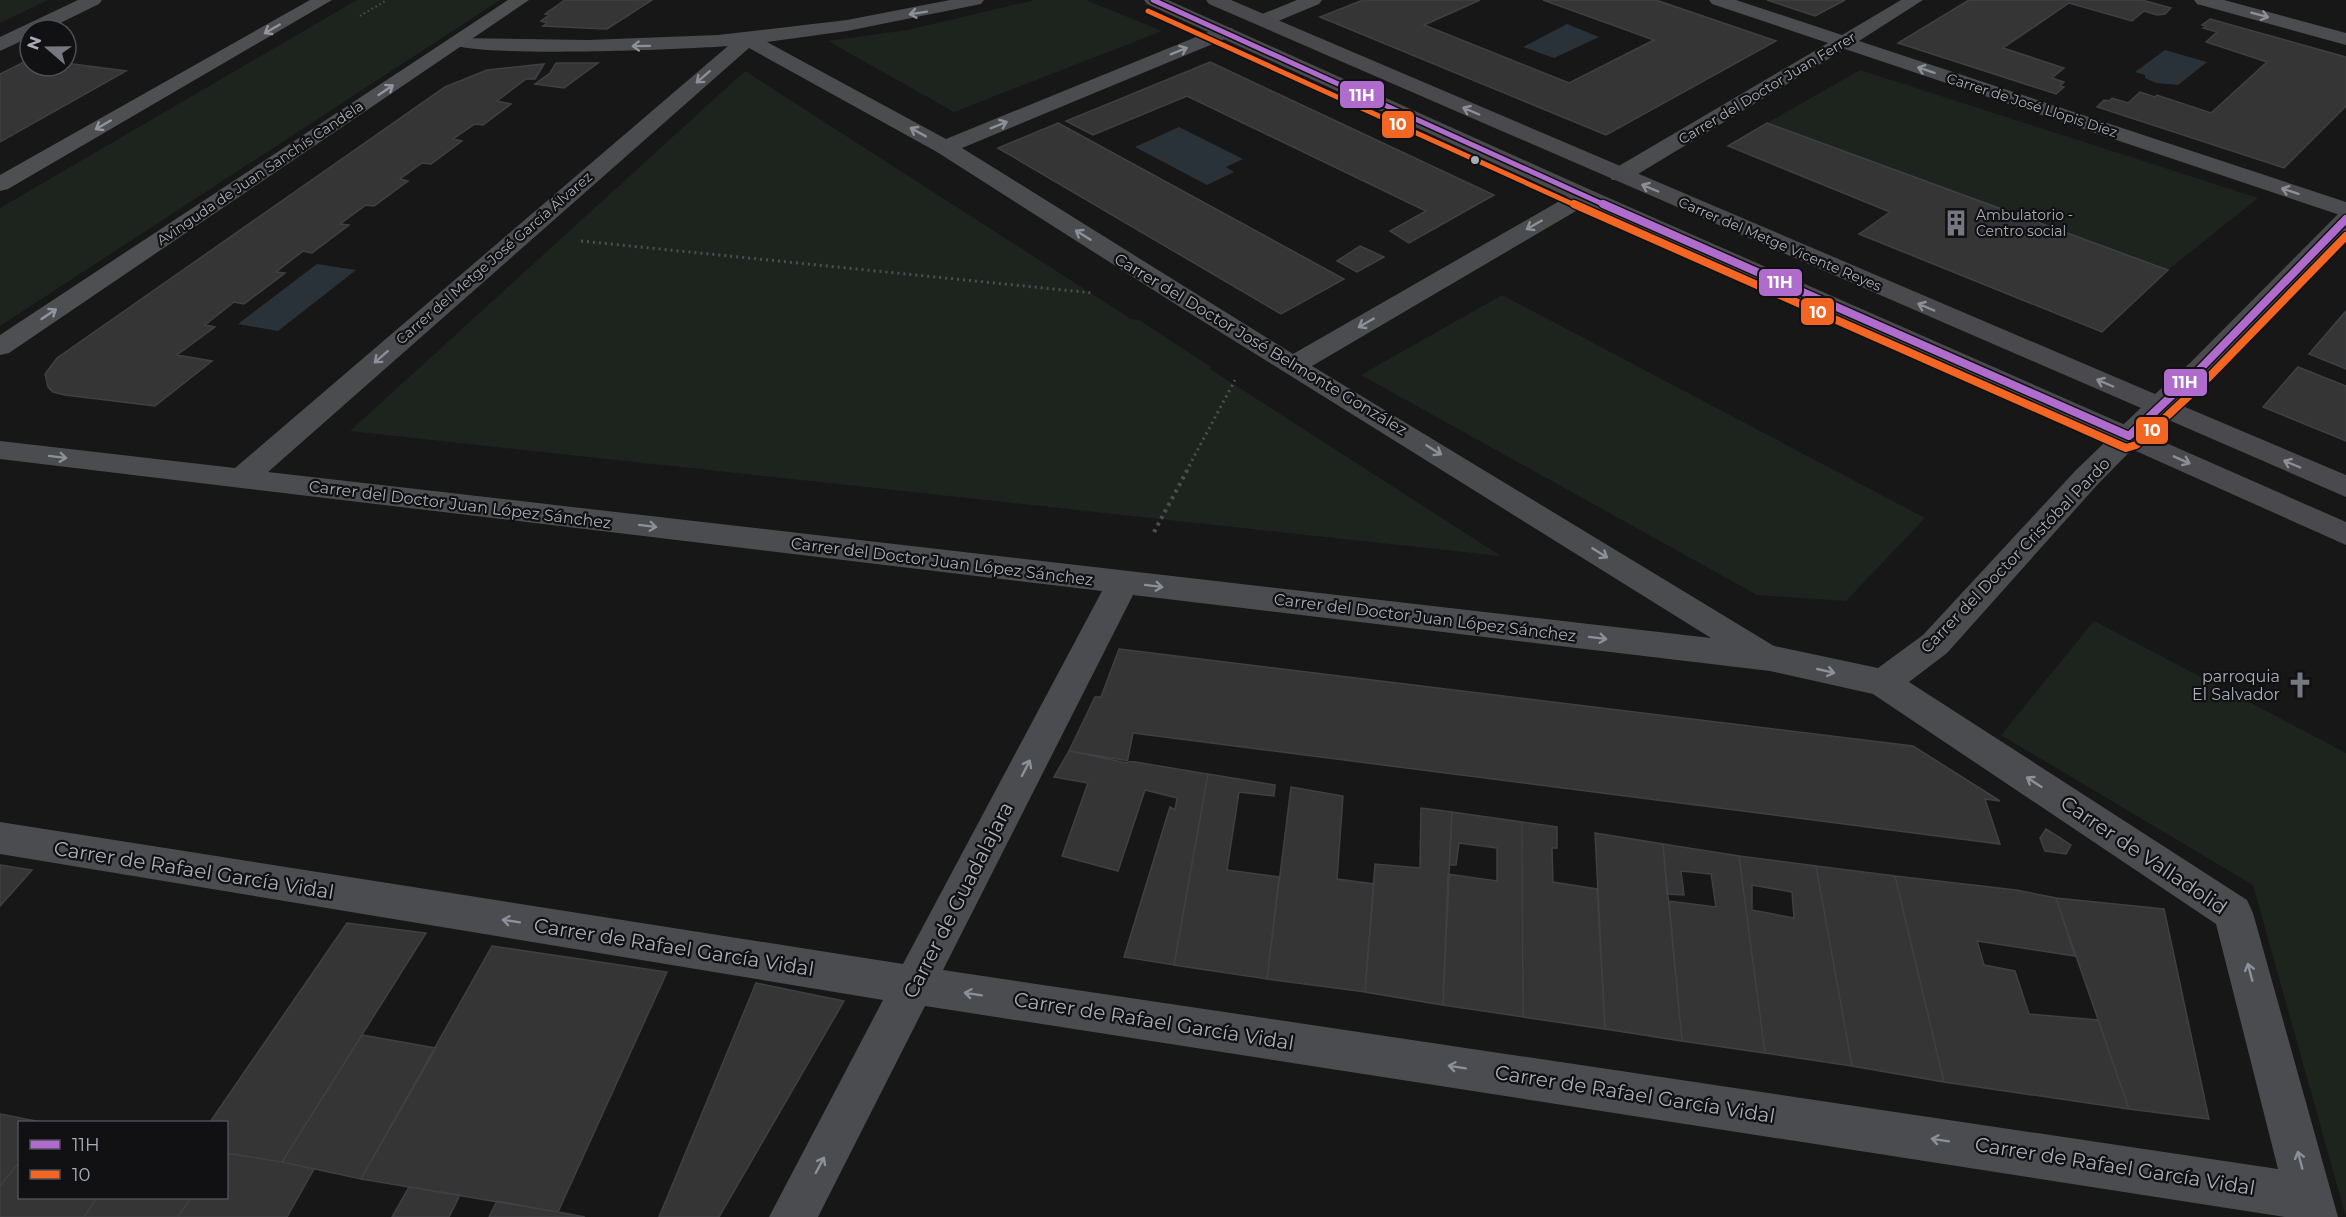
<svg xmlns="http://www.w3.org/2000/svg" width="2346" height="1217" font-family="Montserrat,sans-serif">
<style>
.green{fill:#1d241e}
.water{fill:#2a3239}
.building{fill:#353536;stroke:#3f4043;stroke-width:1.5;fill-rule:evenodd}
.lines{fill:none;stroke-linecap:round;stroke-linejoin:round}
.path-far2{stroke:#4d4e52;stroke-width:2;stroke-dasharray:1.5 3;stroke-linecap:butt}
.path-far1{stroke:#4d4e52;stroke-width:3;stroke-dasharray:2 4;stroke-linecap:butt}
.path{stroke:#4d4e52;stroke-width:4;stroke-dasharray:3 4.5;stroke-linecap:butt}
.street{fill:#4b4c50;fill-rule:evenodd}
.secondary{fill:#4a4a4e;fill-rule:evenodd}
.primary{fill:#4d4f52;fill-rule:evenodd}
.bus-1-far1-casing{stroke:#111113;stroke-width:8}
.bus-1-casing{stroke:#111113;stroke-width:11}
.bus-2-far1-casing{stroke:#111113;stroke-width:8}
.bus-2-casing{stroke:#111113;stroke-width:11}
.bus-1-far1{stroke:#b06ccc;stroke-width:5}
.bus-1{stroke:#b06ccc;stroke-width:8}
.bus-2-far1{stroke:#f26522;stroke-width:5}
.bus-2{stroke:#f26522;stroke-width:8}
.oneway{stroke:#8c9099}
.oneway2{stroke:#91969e}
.oneway3{stroke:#8c8f98}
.bus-dot{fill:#a8adb8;stroke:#111113;stroke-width:2}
.labels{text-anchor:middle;stroke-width:4.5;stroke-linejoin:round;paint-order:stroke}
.far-street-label{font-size:14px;fill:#a8adb8;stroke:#111113}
.far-poi-label{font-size:14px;fill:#a8adb8;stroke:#111113;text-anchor:start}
.street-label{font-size:16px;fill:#a8adb8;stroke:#111113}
.poi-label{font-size:16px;fill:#a8adb8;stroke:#111113;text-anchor:end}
.near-street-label{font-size:20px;fill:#a8adb8;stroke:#111113}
.line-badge{stroke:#111113;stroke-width:2}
.badge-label{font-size:16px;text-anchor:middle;font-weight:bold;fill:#fff}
</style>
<rect width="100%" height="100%" fill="#171717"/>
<path class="green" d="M0 0H48L0 23Z
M357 0H500L0 326V208Z
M1035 0H1086L1162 31 954 112 828 41 907 30Z
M1860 70 2258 198 2168 270 1767 123Z
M745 71 1131 319 1139 320 1211 367 1210 369 1501 556 350 431Z
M1502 295 1925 518 1846 601 1757 595 1361 375Z
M2094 621 2346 753V1217L2253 885 2001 735Z"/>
<path class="water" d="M1567 24 1599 37 1554 58 1523 47Z
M2165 50 2207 62 2178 85 2156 83 2145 78V75L2135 72Z
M1179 127 1243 159 1226 167 1234 172 1207 185 1135 147Z
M317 264 356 270 278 331 238 324Z"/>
<path class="building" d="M565 0H652L607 29 543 26 547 23 541 21 549 15 545 14Z
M1363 0H1480L1424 25 1569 83 1654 40 1543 0H1656L1776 41 1606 135 1320 17Z
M1767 0H1845L1815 16Z
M1969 0H2142L2171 8 2165 14 2157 15 2144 11 2132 21 2069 3 2003 48 2064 68 2052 78 2064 82 2060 86 2064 87 2056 94 1898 43Z
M2210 19 2346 57V106L2284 168 2097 107 2104 100 2109 101 2112 98 2128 103 2140 92 2155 97 2157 95 2211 113 2267 62 2206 42 2217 32 2203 28 2206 26 2202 25Z
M30 59V66H66V63L126 71 0 142V74Z
M1210 62 1494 195 1409 243 1390 231 1426 211 1187 96 1093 135 1066 121Z
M556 63H598L564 88 535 84 550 73Z
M544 64 535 79H526L497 101 511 104 483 125 475 124 453 139 462 141 431 164 422 163 400 179 408 181 374 206 366 205 340 224 349 225 312 253 303 251 276 272 285 273 244 304 234 302 205 325 215 327 177 355 212 361 155 406 65 395 53 392 48 387 45 374 57 358 445 87 487 70Z
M1058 123 1344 279 1281 314 998 148Z
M1767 123 2168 270 2102 332 1859 234 1890 212 1728 146Z
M1360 246 1384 257 1357 272 1337 261Z
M2346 311V369L2309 354Z
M2298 367 2346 386V441L2263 407Z
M1119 649 1913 746 2000 801 1985 799 2000 844 1133 733 1127 763 1069 751 1095 697H1101Z
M1069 751 1208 774 1174 965 1124 957 1165 823 1170 807 1175 810 1177 798 1145 790 1118 871 1062 856 1088 783 1054 777Z
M1208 774 1275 785 1274 796 1239 792 1227 870 1279 877 1267 979 1174 965Z
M1291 787 1343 796 1337 879 1374 884 1365 992 1267 979Z
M1421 808 1452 812 1443 1005 1365 992 1375 864 1420 868Z
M1452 812 1522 822 1523 1017 1443 1005 1448 874 1497 881V848L1459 843 1456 865H1449Z
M1522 822 1557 827V848H1552L1553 882 1597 889 1605 1029 1523 1017Z
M2046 829 2071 845 2066 854 2045 851 2040 838Z
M1595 833 1663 844 1682 1041 1605 1029Z
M1663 844 1739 856 1765 1053 1682 1041 1669 901 1716 907 1711 874 1681 871 1684 895 1667 894Z
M1739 856 1816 866 1852 1066 1765 1053ZM1752 885 1792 892 1794 918 1752 910Z
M0 865 32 870 0 906Z
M1816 866 1895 876 1944 1082 1852 1066Z
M1895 876 2016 890 2056 898 2075 956 1977 941 1984 965 2015 971 2029 1014 2098 1020 2129 1109 1944 1082Z
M2056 898 2164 909 2209 1119 2129 1109Z
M347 923 426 933 282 1162 226 1153V1122H210Z
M492 946 667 972 558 1212 361 1179Z
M756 983 844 1001 719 1217H659Z
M362 1035 436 1048 361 1179 282 1162Z
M0 1114 41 1122H20V1161L0 1186Z
M226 1153 282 1162 314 1169 287 1217H178L191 1198H226Z
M20 1161V1198H97L84 1217H0V1186Z
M409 1187 460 1195 449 1217H392Z
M97 1198H191L178 1217H84Z
M497 1201 558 1212 585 1217H489Z"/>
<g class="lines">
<path class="path-far2" d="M360 16 387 0"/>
<path class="path-far1" d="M581 241 1093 293
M1189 466 1235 380"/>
<path class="path" d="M1154 532 1190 465"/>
<path class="street" d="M78 0H102L99 4 46 30H30V37L0 51V37Z
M950 0H984L981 4 847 31 767 42 946 139 1218 28H1232L1235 32 1232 36 962 148 1293 354 1577 191H1593L1597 196 1593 201 1312 366 1774 646 1878 668 1923 635 2076 470 2149 400 2159 397 2169 400 2173 406 2169 412 2098 484 1947 653 1909 682 2247 900 2253 913 2338 1217H2285L925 1006 818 1217H769L883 1000 0 854V822L903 964 1102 591 0 459V441L235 468 728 46C694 49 460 59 448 42L451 38 588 40 718 35 847 20ZM749 48 937 152 1180 307 1711 638 268 472ZM1133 595 1770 671 1873 694 2216 924 2278 1169 943 970Z
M1297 0H1322L1319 4 1269 25 1262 27 1253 21 1255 17Z
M1709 0H1736L1842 35 1901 0H1923L1859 41 2346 202V217L1845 49 1628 180H1612L1609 175 1612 170 1828 43 1712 4Z
M2194 0H2224L2346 33V45L2197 4Z"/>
<path class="secondary" d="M1144 0H1168L1593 191 2346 522V545L1577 201 1147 4Z
M1206 0H1231L2155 394 2190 363 2338 214 2346 212V233L2210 375 2178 404 2346 475V497L1209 4Z"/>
<path class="primary" d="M310 0H332L8 189 0 191V175Z
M508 0H529L9 353 0 355V335Z"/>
<g class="bus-1-far1-casing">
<path id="bus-1-far1" d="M1153 0 1607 206"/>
</g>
<g class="bus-1-casing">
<path id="bus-1" d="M1603 204 2129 436 2200 369 2346 219"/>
</g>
<g class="bus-2-far1-casing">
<path id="bus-2-far1" d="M1148 11 1577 206"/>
</g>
<g class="bus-2-casing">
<path id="bus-2" d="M1574 204 2126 448 2136 445 2209 377 2346 236"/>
</g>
<use href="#bus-1-far1" class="bus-1-far1"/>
<use href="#bus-1" class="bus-1"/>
<use href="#bus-2-far1" class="bus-2-far1"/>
<use href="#bus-2" class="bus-2"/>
</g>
<defs><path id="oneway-shaft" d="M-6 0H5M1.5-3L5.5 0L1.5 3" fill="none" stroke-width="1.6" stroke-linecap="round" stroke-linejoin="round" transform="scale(1.5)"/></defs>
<g class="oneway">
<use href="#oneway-shaft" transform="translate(918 13) rotate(171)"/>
<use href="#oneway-shaft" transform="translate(2260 15) rotate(15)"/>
<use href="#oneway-shaft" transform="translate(641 46) rotate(179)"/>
<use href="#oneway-shaft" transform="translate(1179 51) rotate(-22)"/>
<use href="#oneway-shaft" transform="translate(1926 70) rotate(-162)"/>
<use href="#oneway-shaft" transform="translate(703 77) rotate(139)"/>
<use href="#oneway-shaft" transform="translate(999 125) rotate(-22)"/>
<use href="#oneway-shaft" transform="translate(918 132) rotate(-151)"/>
<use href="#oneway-shaft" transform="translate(2290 191) rotate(-162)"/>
<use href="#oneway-shaft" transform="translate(1534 225) rotate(150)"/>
<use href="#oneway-shaft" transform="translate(1083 235) rotate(-148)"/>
<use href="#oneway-shaft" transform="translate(1366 323) rotate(150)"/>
<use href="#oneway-shaft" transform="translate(381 357) rotate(139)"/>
<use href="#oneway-shaft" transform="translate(1434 450) rotate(32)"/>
<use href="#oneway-shaft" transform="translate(58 457) rotate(7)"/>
<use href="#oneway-shaft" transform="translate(648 526) rotate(7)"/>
<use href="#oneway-shaft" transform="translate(1600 553) rotate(32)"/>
<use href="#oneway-shaft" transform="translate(1154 586) rotate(7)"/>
<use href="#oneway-shaft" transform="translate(1598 638) rotate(7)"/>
<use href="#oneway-shaft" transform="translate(1826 671) rotate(13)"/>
<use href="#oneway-shaft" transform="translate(1026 768) rotate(-63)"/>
<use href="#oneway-shaft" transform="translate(2034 782) rotate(-147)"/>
<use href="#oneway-shaft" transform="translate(511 921) rotate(-171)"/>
<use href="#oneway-shaft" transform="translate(2250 972) rotate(-105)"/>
<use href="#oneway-shaft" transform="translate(973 994) rotate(-171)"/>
<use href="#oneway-shaft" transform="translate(1457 1067) rotate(-171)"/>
<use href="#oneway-shaft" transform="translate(1940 1140) rotate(-171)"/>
<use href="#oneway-shaft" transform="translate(2300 1160) rotate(-105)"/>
<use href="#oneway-shaft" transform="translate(820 1165) rotate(-62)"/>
</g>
<g class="oneway2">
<use href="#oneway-shaft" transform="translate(272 29) rotate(150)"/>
<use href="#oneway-shaft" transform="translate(386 90) rotate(-34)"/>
<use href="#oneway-shaft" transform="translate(103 125) rotate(150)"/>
<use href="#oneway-shaft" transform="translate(49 314) rotate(-34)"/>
</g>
<g class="oneway3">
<use href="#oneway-shaft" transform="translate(1471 111) rotate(-157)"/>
<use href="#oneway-shaft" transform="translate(1650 188) rotate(-157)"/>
<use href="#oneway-shaft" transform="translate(1926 307) rotate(-157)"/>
<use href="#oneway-shaft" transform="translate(2105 383) rotate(-157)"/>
<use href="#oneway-shaft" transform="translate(2182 460) rotate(24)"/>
<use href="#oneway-shaft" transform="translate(2292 464) rotate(-157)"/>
</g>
<defs>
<g id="building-bare" transform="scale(2.07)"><path d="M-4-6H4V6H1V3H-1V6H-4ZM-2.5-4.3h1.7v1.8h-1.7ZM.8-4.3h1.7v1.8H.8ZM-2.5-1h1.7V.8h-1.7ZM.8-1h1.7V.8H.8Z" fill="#757880" stroke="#111113" stroke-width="2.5" paint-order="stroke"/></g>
<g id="church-bare" transform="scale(2.07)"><path d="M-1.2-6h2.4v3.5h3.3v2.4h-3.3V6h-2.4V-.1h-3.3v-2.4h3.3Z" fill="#757880" stroke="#111113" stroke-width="2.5" paint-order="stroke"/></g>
</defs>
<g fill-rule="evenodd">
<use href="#building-bare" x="1956" y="223"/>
<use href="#church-bare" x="2300" y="685"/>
</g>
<circle class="bus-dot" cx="1475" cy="160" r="5"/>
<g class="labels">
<g class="far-street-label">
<text transform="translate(1767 88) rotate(-31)" y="5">Carrer del Doctor Juan Ferrer</text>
<text transform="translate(2032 105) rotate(18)" y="5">Carrer de José Llopis Díez</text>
<text transform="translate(260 173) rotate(-34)" y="5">Avinguda de Juan Sanchís Candela</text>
<text transform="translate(1780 244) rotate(23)" y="5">Carrer del Metge Vicente Reyes</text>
<text transform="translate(494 258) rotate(-41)" y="5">Carrer del Metge José García Álvarez</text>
</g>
<g class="far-poi-label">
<text x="1976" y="220">Ambulatorio -<tspan x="1976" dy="16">Centro social</tspan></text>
</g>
<g class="street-label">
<text transform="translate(1261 344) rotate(31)" y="6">Carrer del Doctor José Belmonte González</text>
<text transform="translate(460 504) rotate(7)" y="6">Carrer del Doctor Juan López Sánchez</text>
<text transform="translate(2015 555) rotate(-46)" y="6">Carrer del Doctor Cristóbal Pardo</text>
<text transform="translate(942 561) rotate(7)" y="6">Carrer del Doctor Juan López Sánchez</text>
<text transform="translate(1425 617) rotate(7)" y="6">Carrer del Doctor Juan López Sánchez</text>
</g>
<g class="poi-label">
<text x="2280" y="682">parroquia<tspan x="2280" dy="18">El Salvador</tspan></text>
</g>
<g class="near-street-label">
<text transform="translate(2144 855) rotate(34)" y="7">Carrer de Valladolid</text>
<text transform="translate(194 870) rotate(9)" y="7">Carrer de Rafael García Vidal</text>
<text transform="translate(958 900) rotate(-63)" y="7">Carrer de Guadalajara</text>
<text transform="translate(674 947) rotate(9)" y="7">Carrer de Rafael García Vidal</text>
<text transform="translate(1154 1021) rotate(9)" y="7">Carrer de Rafael García Vidal</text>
<text transform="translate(1635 1094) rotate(9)" y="7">Carrer de Rafael García Vidal</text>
<text transform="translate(2115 1166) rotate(9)" y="7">Carrer de Rafael García Vidal</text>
</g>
</g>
<g class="line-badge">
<rect x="1339" y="80" width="46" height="29" rx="6" fill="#b06ccc"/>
<rect x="1381" y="110" width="34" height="29" rx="6" fill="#f26522"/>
<rect x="1758" y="268" width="45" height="29" rx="6" fill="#b06ccc"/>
<rect x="1800" y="297" width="35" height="29" rx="6" fill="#f26522"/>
<rect x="2163" y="368" width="45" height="29" rx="6" fill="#b06ccc"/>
<rect x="2135" y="416" width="34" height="29" rx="6" fill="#f26522"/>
</g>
<g class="badge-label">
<text x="1362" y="101">11H</text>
<text x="1398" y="130">10</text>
<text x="1780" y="288">11H</text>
<text x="1818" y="318">10</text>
<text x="2185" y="388">11H</text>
<text x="2152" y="436">10</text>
</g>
<rect x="18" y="1121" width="210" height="78" fill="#111113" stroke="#4d4f55" stroke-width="1.5"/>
<rect x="30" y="1140" width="30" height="9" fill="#b06ccc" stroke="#4d4f55" stroke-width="1.5"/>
<text x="72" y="1151" font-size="18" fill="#a8adb8">11H</text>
<rect x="30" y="1170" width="30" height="9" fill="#f26522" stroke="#4d4f55" stroke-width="1.5"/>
<text x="72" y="1181" font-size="18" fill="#a8adb8">10</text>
<g transform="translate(48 48) rotate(290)"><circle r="28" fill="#111113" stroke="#4d4f55" stroke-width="1.5"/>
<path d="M0-4.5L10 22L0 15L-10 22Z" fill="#757880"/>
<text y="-9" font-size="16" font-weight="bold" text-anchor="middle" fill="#a8adb8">N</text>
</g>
</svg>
